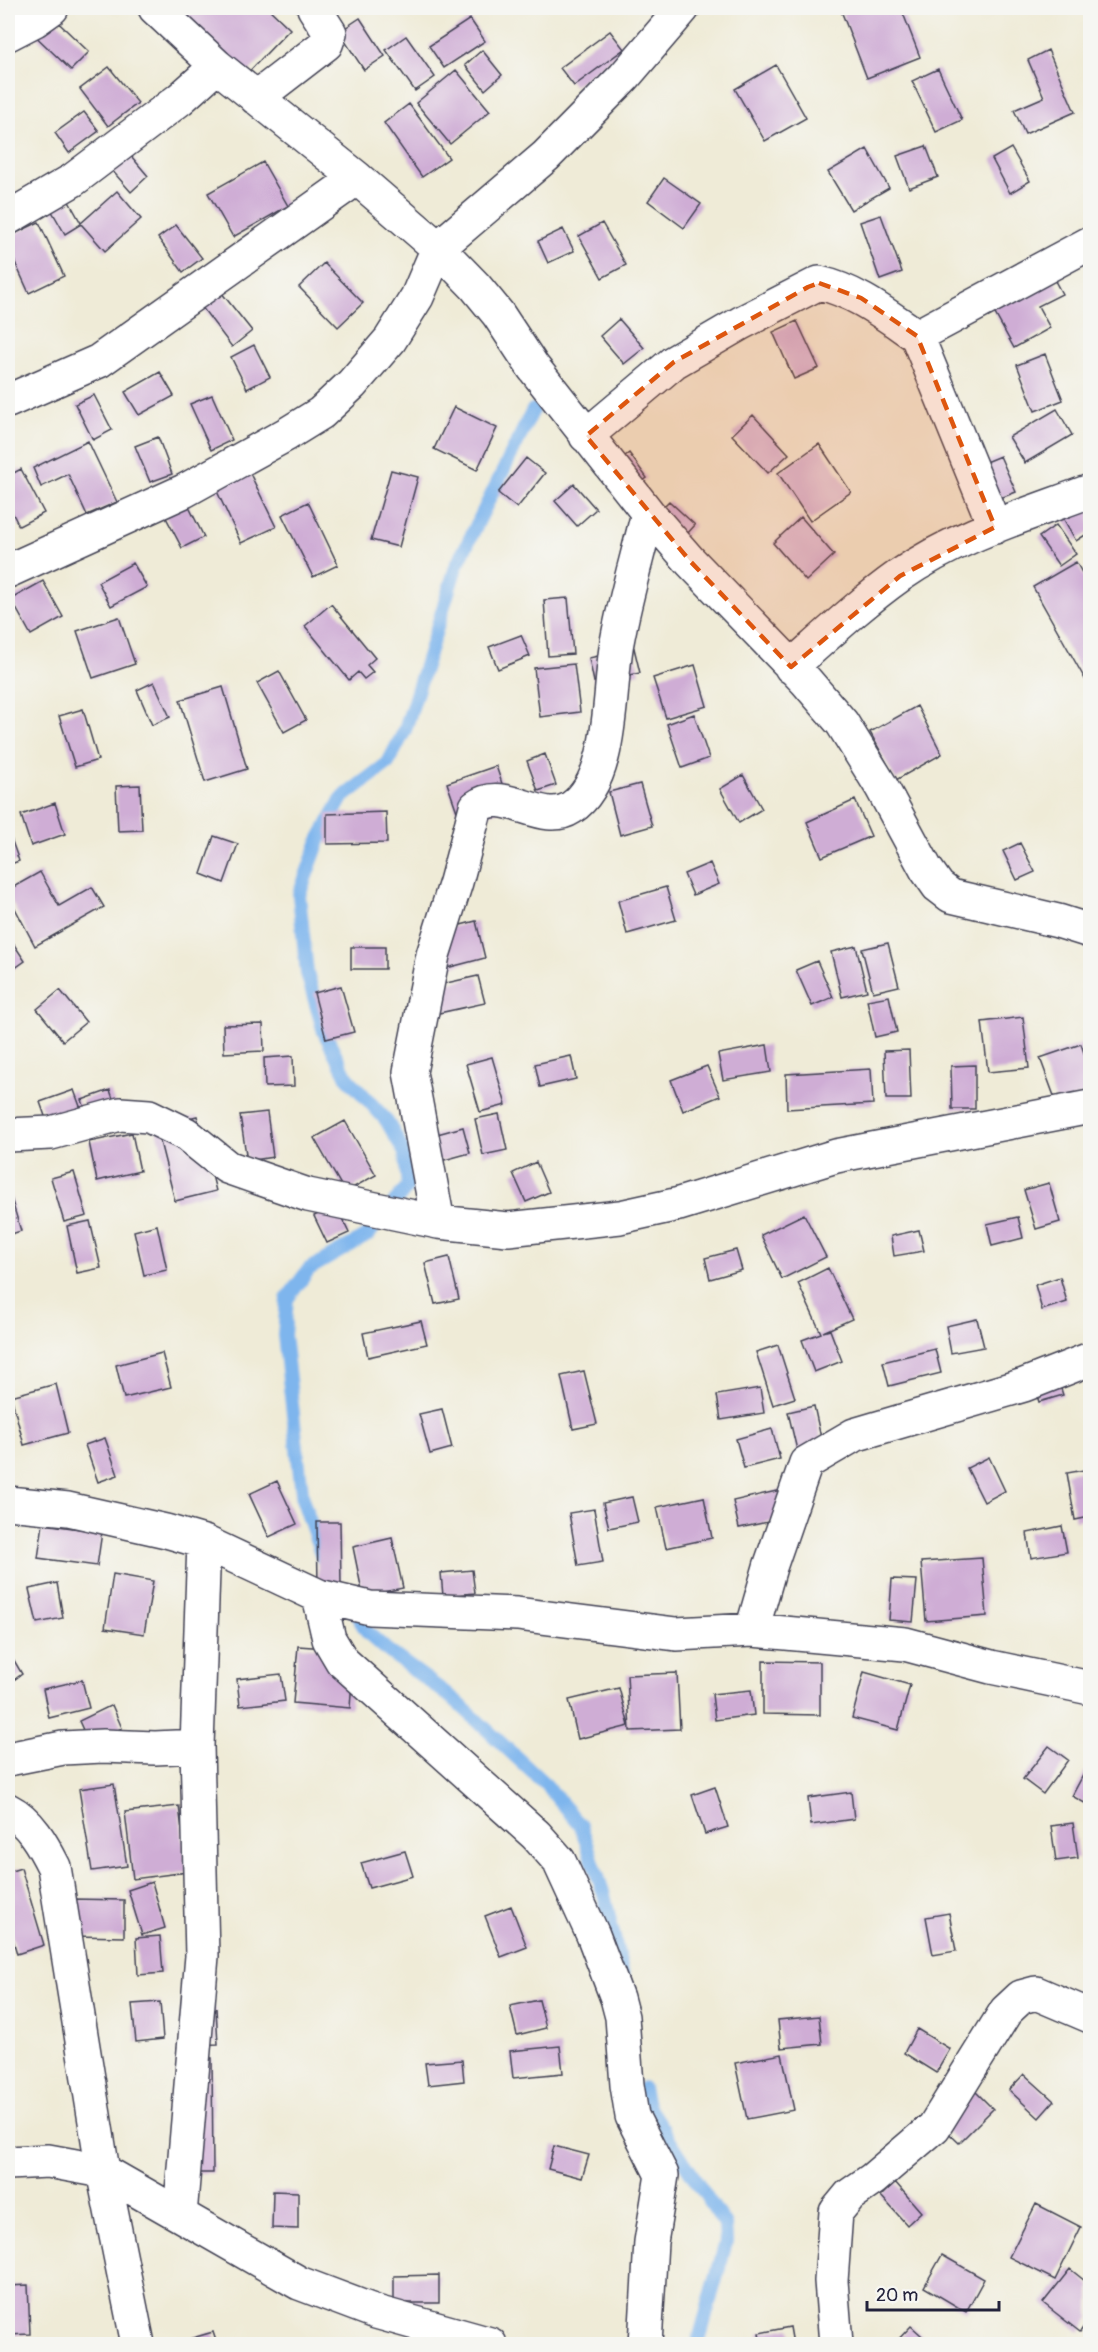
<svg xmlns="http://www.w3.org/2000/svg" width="1098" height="2352" font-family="Pangolin,sans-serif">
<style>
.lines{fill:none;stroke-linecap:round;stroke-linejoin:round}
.stream{stroke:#7eb5ed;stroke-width:14}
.building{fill:#cfadd5}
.minor-casing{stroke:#414052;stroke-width:36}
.minor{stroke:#fff;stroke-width:33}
.marked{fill:#de560e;fill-opacity:0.2;stroke:#de560e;stroke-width:4.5;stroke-dasharray:12 8;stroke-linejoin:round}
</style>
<rect width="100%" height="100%" fill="#f6f6f2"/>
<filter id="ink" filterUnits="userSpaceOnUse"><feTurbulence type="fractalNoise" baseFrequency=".0167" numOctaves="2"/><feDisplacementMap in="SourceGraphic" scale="12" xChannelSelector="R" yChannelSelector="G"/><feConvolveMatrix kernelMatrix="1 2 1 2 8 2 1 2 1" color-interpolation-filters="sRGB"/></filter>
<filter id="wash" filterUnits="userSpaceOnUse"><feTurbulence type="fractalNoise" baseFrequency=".008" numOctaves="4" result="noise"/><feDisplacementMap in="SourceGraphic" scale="24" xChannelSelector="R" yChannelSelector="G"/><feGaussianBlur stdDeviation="1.35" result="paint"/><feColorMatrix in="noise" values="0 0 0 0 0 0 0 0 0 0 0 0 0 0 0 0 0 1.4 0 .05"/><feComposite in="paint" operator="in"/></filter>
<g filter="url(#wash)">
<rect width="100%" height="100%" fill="#efebd7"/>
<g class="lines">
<path class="stream" d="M323 1559 303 1501 284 1335 287 1299 309 1269 368 1235 408 1186 405 1153 386 1120 347 1077 324 1032 307 973 299 895 320 838 342 798 388 763 405 730 456 567 533 410
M353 1609 368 1633 388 1651 455 1700 546 1785 581 1826 604 1895 623 1976
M643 2089 647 2105 725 2225 726 2242 698 2344"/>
</g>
<g id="blocks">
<path class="building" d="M43 8 89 52 71 70 26 27Z
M172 8H268L290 29 239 82Z
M840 8H901L920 57 867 78Z
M360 18 385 56 364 70 339 32Z
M470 19 485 41 444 68 429 46Z
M610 31 624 49 574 86 560 68Z
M406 36 435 77 415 91 386 50Z
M482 50 502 75 485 90 465 65Z
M1048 50 1075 112 1025 134 1014 110 1044 97 1028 60Z
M776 65 806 118 765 141 735 89Z
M109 67 138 103 108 126 80 89Z
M938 69 962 120 936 132 912 81Z
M456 70 490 111 450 144 416 103Z
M409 104 449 158 422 177 384 123Z
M84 112 99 131 69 153 55 133Z
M120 143 148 176 131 192 102 159Z
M926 146 938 177 909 188 897 156Z
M1011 148 1030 181 1010 193 992 159Z
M867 149 889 188 851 210 828 172Z
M263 162 288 206 233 237 208 193Z
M664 178 701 204 684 228 648 201Z
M62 189 81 223 117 191 141 219 105 251 81 224 65 234 45 199Z
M881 215 902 272 880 280 860 222Z
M39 222 64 276 29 293 8 247V237Z
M602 223 626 265 602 278 579 236Z
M176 225 202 258 183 272 158 238Z
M563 229 574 251 548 263 538 241Z
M324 263 363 303 338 327 299 287Z
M1048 268 1062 294 1038 306 1050 328 1014 348 988 301Z
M217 287 252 331 232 347 198 302Z
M619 319 644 348 624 364 600 336Z
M797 321 819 368 794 379 773 332Z
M254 345 270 377 247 389 231 357Z
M1045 354 1063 400 1035 411 1017 365Z
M160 372 174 396 139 415 125 392Z
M94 395 112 430 93 440 75 404Z
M212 395 232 440 211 450 190 404Z
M454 407 497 428 477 470 434 449Z
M1057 409 1072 435 1025 463 1009 437Z
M753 415 789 454 768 473 732 435Z
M158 437 172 474 150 482 135 446Z
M88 441 117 502 87 515 68 474 41 487 33 468Z
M819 444 851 492 810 521 778 473Z
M629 453 647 478 631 490 612 466Z
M1000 456 1016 492 998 499 983 463Z
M526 458 545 473 517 508 498 493Z
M243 459 276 527 241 543 209 474Z
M21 469 44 513 19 526 8 504V476Z
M391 470 418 477 399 547 371 540Z
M1090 479V532L1076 541 1053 500Z
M574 484 596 509 577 526 555 501Z
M184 497 204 537 182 548 161 508Z
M669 501 695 525 679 543 652 518Z
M308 502 338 565 313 577 282 515Z
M801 517 834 555 806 581 773 543Z
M1056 525 1076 554 1059 566 1039 537Z
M1076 562 1090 587V688L1033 587Z
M133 563 147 587 111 606 98 582Z
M43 581 63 617 31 635 11 599Z
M568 598 573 654 548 656 544 600Z
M331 604 375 658 367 665 373 672 364 679 358 672 349 680 305 626Z
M119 617 135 664 93 678 77 631Z
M521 635 530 656 498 669 489 647Z
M634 648 640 673 594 682 589 658Z
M574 664 580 712 540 717 534 668Z
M695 665 707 706 666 718 653 678Z
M279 671 306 720 284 732 257 683Z
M154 682 170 717 152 725 137 690Z
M223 687 247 769 205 782 180 700Z
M917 706 942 754 896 780 870 732Z
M83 709 98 760 75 767 59 716Z
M694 714 709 758 682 768 667 724Z
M545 754 556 785 538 791 527 761Z
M496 766 510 807 461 823 447 783Z
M743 775 762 809 739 823 720 789Z
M640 784 652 826 620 835 609 792Z
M140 785 142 830 118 831 116 786Z
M855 800 871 836 822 857 807 822Z
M55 803 65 834 31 846 21 815Z
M386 812 387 843 327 844V814Z
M8 830 19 861 8 865Z
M214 836 238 844 224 883 201 874Z
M1020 843 1035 872 1017 880 1003 851Z
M710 863 719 884 693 895 684 874Z
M40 872 59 906 92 887 104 907 35 946 8 895V890Z
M666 887 676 920 627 934 618 901Z
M476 921 485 958 439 970 430 933Z
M9 937 25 961 8 973V938Z
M888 943 899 986 873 992 862 949Z
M856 946 867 991 842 997 831 952Z
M351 947H385V969H351Z
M817 961 833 997 812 1006 796 970Z
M478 976 485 1003 439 1013 433 986Z
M341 986 354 1032 326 1039 314 993Z
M60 990 86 1022 63 1041 37 1009Z
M889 996 897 1032 875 1037 867 1000Z
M1023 1017 1029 1068 988 1072 982 1022Z
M263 1024 264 1051 224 1053 223 1025Z
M1081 1044 1090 1070V1092L1057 1104 1040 1058Z
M767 1045 771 1072 723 1080 718 1054Z
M909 1050 911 1099H886L884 1051Z
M293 1056 294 1086 265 1087 264 1058Z
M571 1056 576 1079 540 1087 535 1064Z
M492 1057 506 1105 480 1112 466 1064Z
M975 1065V1109H952L951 1066Z
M707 1066 720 1096 683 1111 671 1080Z
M871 1069 873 1104 787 1109 786 1074Z
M74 1090 85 1120 51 1133 40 1102Z
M110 1090 118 1113 90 1122 82 1100Z
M267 1112 273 1157 247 1161 240 1115Z
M499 1114 507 1150 483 1155 475 1119Z
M197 1116 216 1191 175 1201 156 1126Z
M345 1121 376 1175 345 1192 314 1138Z
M463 1127 470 1153 426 1165 419 1139Z
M132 1133 140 1171 97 1181 89 1142Z
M536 1162 549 1192 526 1202 513 1173Z
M74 1172 87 1216 64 1222 51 1178Z
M1049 1183 1060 1222 1036 1229 1024 1190Z
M8 1188 21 1231 8 1235Z
M336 1206 349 1233 327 1243 314 1216Z
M804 1214 826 1257 782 1279 761 1235Z
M1018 1217 1023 1238 992 1246 987 1224Z
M90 1221 101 1268 77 1273 67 1226Z
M157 1225 167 1270 144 1275 134 1231Z
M919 1230 924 1251 894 1256 891 1236Z
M736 1250 742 1270 710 1279 705 1258Z
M449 1257 459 1299 435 1304 425 1263Z
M828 1268 852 1319 823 1332 830 1330 842 1361 814 1372 802 1340 821 1333 798 1283Z
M1060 1277 1067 1302 1042 1310 1035 1285Z
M977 1319 984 1347 951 1353 946 1326Z
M421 1321 427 1344 368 1357 363 1333Z
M778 1345 795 1398 773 1405 756 1352Z
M935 1349 941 1373 889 1386 883 1362Z
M162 1353 171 1387 124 1398 116 1365Z
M1052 1360 1063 1395 1039 1402 1028 1368Z
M584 1371 597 1424 573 1429 561 1376Z
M56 1384 68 1433 24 1445 11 1396Z
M760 1388 764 1413 721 1420 717 1395Z
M814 1406 825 1456 800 1463 788 1412Z
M442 1409 452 1448 430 1454 419 1414Z
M772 1429 780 1459 744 1468 736 1439Z
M105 1438 118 1475 98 1482 85 1445Z
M989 1457 1005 1491 984 1502 967 1468Z
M1090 1469V1517L1075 1520 1067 1473Z
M277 1481 297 1524 269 1537 249 1494Z
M781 1490 787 1518 739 1528 733 1501Z
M632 1497 638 1522 609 1528 603 1503Z
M704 1497 712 1538 666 1548 657 1507Z
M594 1509 603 1562 578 1566 569 1513Z
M317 1522H340L341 1586H318Z
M43 1524 102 1532 97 1566 38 1558Z
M1062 1526 1067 1552 1031 1558 1027 1533Z
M392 1538 403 1588 363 1596 353 1547Z
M982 1558 987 1616 926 1621 921 1562Z
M472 1570 475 1593 443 1596 441 1573Z
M113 1574 153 1581 144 1634 105 1628Z
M892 1579 917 1580 913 1622 889 1620Z
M57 1583 63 1618 37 1623 29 1589Z
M298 1646 354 1650 350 1708 293 1703Z
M8 1650 22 1674 8 1684Z
M763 1661 820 1662V1715L763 1714Z
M864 1672 910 1685 898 1730 852 1718Z
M677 1673 680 1729 630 1731 627 1675Z
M281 1674 285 1701 240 1706 237 1679Z
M82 1680 89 1708 49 1718 43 1689Z
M619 1688 629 1726 578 1739 569 1700Z
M751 1690 754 1715 715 1720 712 1694Z
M112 1705 122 1728 89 1743 79 1721Z
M1049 1746 1068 1760 1043 1794 1023 1779Z
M1090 1762V1806L1072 1796Z
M114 1784 127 1866 92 1871 79 1789Z
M715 1787 728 1827 705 1834 692 1795Z
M851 1792 854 1819 811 1825 808 1798Z
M179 1806 187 1872 133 1879 125 1812Z
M1073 1823 1078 1858 1056 1861 1051 1826Z
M405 1851 413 1876 369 1888 361 1863Z
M21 1868 44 1945 17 1954 8 1922V1872Z
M152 1882 165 1928 142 1935 128 1890Z
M72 1899 124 1900V1937L73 1936Z
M511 1906 527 1947 501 1957 485 1916Z
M949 1913 956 1951 933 1955 926 1917Z
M160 1936 163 1973 138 1975 136 1938Z
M539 2000 546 2028 517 2035 510 2006Z
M160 2002 163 2039 136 2042 132 2004Z
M216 2008 218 2044 194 2045 191 2010Z
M819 2016 822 2044 781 2048 778 2020Z
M917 2029 950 2049 936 2073 904 2053Z
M560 2046 563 2073 513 2078 510 2051Z
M782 2054 794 2110 747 2119 735 2063Z
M187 2058H212L213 2173H187Z
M462 2060 464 2081 428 2085 425 2063Z
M1024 2074 1054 2101 1039 2118 1009 2090Z
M963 2079 993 2109 959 2143 929 2114Z
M554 2146 589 2155 582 2178 548 2169Z
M895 2182 921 2212 907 2225 881 2196Z
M273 2191 298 2192V2229L272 2228Z
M1036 2204 1081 2227 1055 2280 1009 2257Z
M942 2255 984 2279 966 2312 924 2287Z
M1070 2269 1090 2285V2318L1080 2332 1043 2303Z
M439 2275V2303H394V2276Z
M28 2285 30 2334 8 2335V2286Z
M911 2326 931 2344H894Z
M790 2327 793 2344H761L759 2333Z
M213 2332 217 2344H172Z"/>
</g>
</g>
<g filter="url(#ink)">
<use href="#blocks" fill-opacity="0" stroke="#414052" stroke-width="1.5"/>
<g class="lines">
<g class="minor-casing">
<path id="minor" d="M155 8 217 66 357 178 438 248 475 286 498 314 533 367 648 513 690 561 806 681 842 723 881 786 926 869 938 886 951 896 1058 921 1090 931
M8 34 35 20 52 8
M256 98 326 44 330 33 314 8
M8 218 73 180 180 99 217 66
M8 401 99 361 357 178
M586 436 674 362 741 323 819 283C856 291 886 315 917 336
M995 527 917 336 1090 243
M8 571 184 491 287 434 321 413 352 384 390 340 417 297 438 248 546 156 624 77 683 8
M791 667C826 636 861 603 899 576 956 536 1026 515 1090 491
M8 1135 51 1133 120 1114 149 1116 186 1134 227 1167 308 1195 438 1222 508 1229 620 1217 679 1204 836 1156 1090 1107
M438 1222 410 1072 433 955 456 882 476 807C505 785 542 827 571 808 615 779 608 689 617 642 625 598 638 555 648 513
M8 1503 68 1509 166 1531 204 1542 319 1596 370 1608 517 1614 676 1634 752 1630 905 1644 991 1667 1090 1688
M204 1542 197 1746 202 1956 180 2215 299 2283 376 2312 490 2344
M319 1596 329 1639 342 1661 536 1835 559 1861 593 1935 617 1998 622 2017 627 2085 632 2116 662 2175 651 2242 645 2344
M752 1630 770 1567 806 1463 854 1435 1024 1385 1090 1359
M8 1759 63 1748 103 1746 155 1748 197 1746
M8 1810C30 1821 43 1845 54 1867L103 2171 138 2344
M8 2163 48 2161 103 2171 180 2215
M836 2344 831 2281 836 2212 850 2195 873 2179 934 2127 1006 2011 1021 1997 1036 1993 1090 2016"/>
</g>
<use href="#minor" class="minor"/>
</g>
</g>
<path class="marked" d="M819 283 861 298 917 336 995 527 900 576 791 667 690 561 586 436 674 362 808 287Z"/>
<rect width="1098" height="2352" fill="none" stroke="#f6f6f2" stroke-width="30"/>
<path d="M867 2301v9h132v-9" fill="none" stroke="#22223b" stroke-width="3"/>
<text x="876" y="2301" font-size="18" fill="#22223b" stroke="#f6f6f2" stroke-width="4.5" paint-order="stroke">20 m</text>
</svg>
